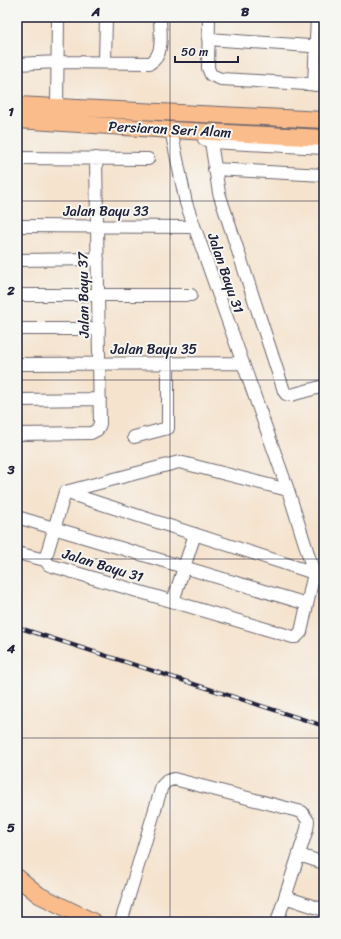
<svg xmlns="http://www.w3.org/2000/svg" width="341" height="939" font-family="Sriracha,sans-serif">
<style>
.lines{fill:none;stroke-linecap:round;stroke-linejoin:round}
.minor-casing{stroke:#6c666e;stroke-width:14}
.major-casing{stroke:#6c666e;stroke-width:18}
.minor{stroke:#fff;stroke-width:12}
.major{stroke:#fabc8b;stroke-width:16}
.rail-casing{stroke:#22223b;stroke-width:4}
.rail{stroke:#f6f6f2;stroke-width:2.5;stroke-dasharray:8;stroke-linecap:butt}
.grid{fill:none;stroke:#22223b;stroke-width:1;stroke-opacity:0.55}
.labels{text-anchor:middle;stroke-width:4;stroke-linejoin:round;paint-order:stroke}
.street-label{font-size:14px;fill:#22223b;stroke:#f6f6f2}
.neatline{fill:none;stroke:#22223b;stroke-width:1.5}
.grid-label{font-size:13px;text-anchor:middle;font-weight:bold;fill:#22223b}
</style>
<rect width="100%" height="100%" fill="#f6f6f2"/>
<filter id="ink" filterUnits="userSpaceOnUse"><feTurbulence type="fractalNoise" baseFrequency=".025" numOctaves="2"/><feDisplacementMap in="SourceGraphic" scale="8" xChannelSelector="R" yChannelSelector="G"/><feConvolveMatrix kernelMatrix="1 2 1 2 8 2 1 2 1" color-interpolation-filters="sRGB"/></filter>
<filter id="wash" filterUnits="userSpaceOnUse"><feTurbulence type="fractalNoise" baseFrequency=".012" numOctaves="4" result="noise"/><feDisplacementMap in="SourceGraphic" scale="16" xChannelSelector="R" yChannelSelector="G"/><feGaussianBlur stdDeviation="0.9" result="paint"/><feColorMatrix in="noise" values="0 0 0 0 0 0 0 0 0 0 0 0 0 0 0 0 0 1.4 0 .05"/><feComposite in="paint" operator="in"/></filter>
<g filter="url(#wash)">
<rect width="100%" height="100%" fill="#f5e3ce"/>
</g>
<g filter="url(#ink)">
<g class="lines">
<g class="minor-casing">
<path id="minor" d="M209 17 208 68 211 75 221 79 324 85
M208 39 324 47
M105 62 106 17
M17 64 58 62 150 63C165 55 160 32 160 17
M314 85 317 17
M57 107 58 17
M171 130 186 203 288 490 314 573 301 632 296 637H293L49 565 45 560 65 492 179 462 288 490
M204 139 211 142 324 148
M211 142 219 193 284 391 286 394 291 395 324 386
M17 158 148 159
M214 169 324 175
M17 226 194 227
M17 260 98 259
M17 295H191
M17 329H99
M17 364 242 363
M17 400 100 399
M17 434 91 433 97 430 100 424 96 158
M134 437 168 428V364
M65 492 314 573
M17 517 307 604
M17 553 45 560
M173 601 195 534
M299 855 324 863
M285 897 324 910
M121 922 162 786 167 781 174 779 302 812 308 821 307 829 277 922"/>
</g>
<g class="major-casing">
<path id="major" d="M17 105 324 120
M17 120 171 130 324 138
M17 877 39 895 94 922"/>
</g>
<use href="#minor" class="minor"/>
<use href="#major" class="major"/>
<g class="rail-casing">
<path id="rail" d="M17 627 324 726"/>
</g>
<use href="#rail" class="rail"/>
</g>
</g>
<path class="grid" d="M170 17V922M17 201H324M17 380H324M17 559H324M17 738H324"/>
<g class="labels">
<g class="street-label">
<text transform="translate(170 129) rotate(3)" y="5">Persiaran Seri Alam</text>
<text x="106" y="216">Jalan Bayu 33</text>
<text transform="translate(226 273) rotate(71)" y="5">Jalan Bayu 31</text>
<text transform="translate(83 295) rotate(-91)" y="5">Jalan Bayu 37</text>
<text x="154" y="354">Jalan Bayu 35</text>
<text transform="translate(103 565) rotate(17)" y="5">Jalan Bayu 31</text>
</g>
</g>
<rect width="341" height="939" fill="none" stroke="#f6f6f2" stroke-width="44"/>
<path d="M175 56v6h63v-6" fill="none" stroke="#22223b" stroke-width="2"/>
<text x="181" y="56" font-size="12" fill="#22223b" stroke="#f6f6f2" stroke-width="3" paint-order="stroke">50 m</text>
<rect x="22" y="22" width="297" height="895" class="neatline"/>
<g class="grid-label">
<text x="96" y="16">A</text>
<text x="245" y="16">B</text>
<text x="11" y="116">1</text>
<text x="11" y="295">2</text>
<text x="11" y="474">3</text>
<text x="11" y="653">4</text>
<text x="11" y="832">5</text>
</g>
</svg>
